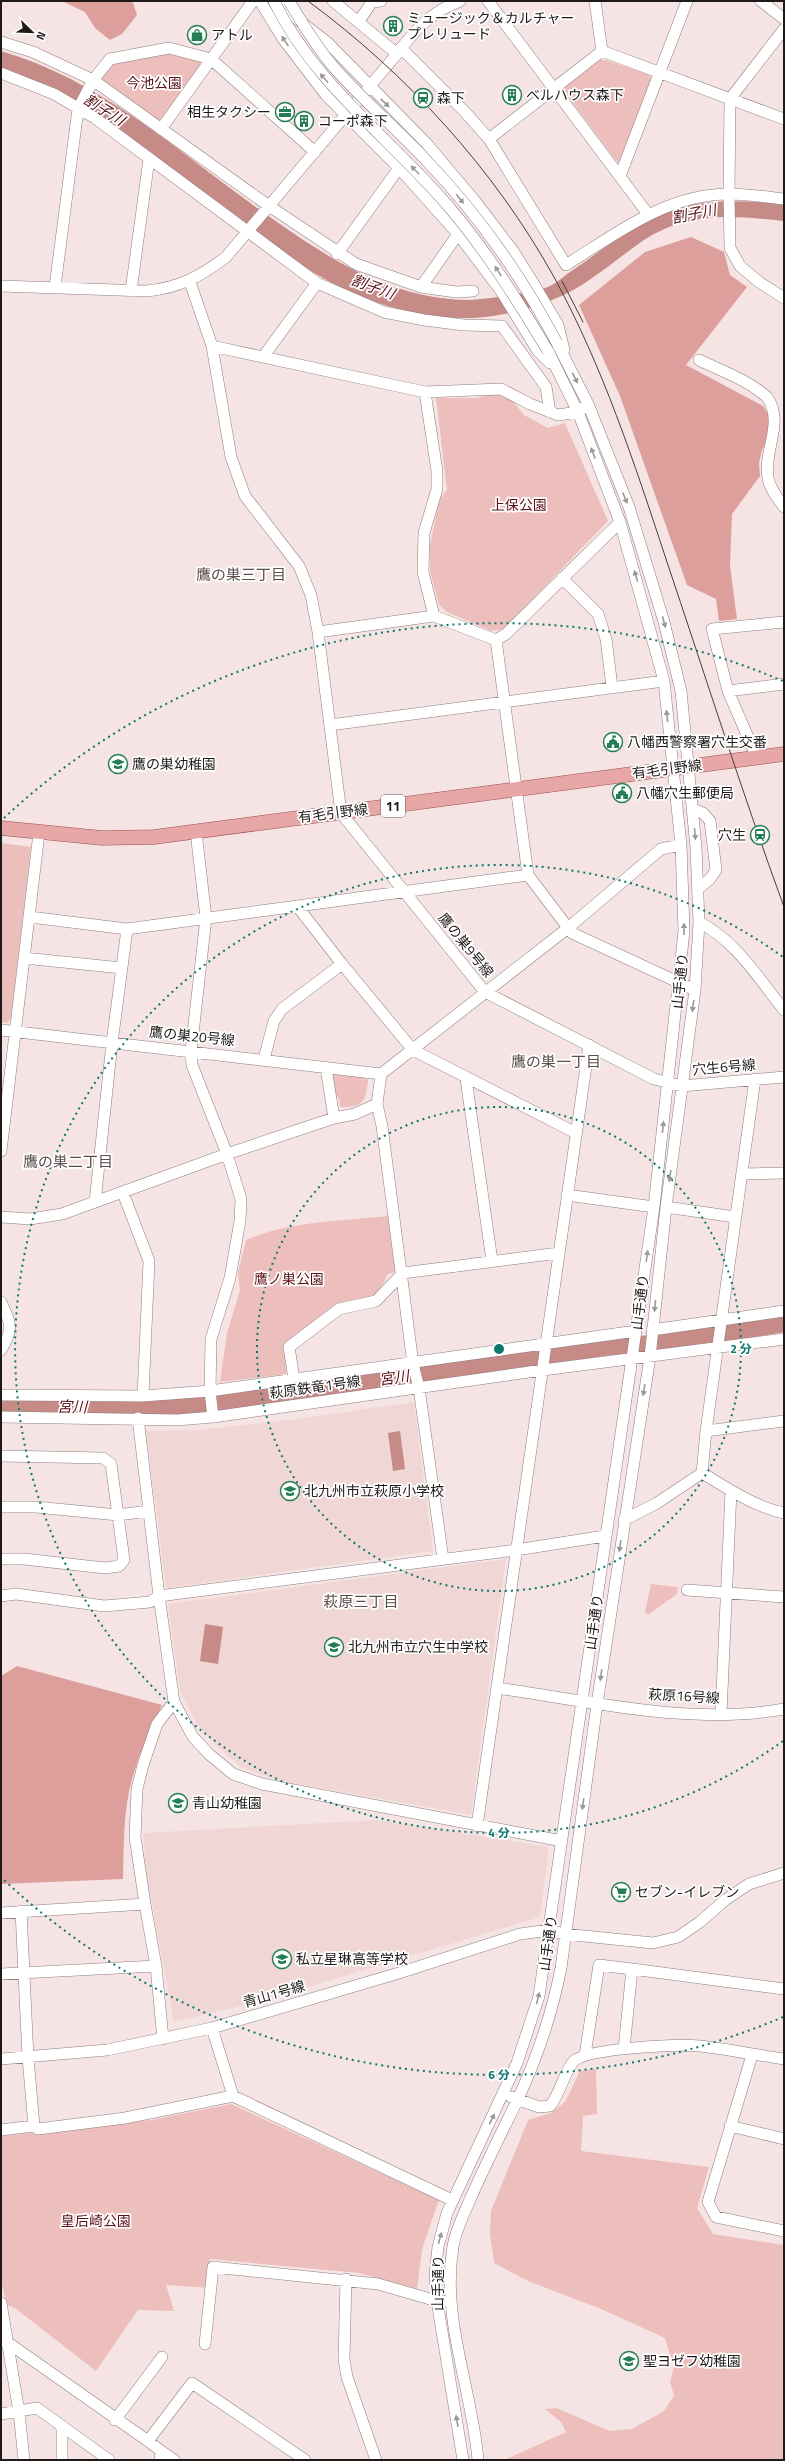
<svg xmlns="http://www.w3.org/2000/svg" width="785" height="2461" font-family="'Titillium Web','Noto Sans JP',sans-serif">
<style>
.built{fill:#f0d7d5}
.green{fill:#ecbfbc}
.forest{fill:#dd9f9c}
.water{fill:#c68a87}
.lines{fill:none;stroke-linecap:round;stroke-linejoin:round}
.river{stroke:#c68a87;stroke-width:18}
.minor-casing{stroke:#8d7e7d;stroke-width:12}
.major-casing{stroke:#98504f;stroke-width:15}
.minor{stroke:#fff;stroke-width:11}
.major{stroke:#e8a7a7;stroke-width:14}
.tram{stroke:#484040;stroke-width:1}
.minor-bridge-casing{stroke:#8d7e7d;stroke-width:12;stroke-linecap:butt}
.minor-bridge{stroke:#fff;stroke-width:11}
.oneway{fill:#9a9898}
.ring{fill:none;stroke:#0f766e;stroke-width:2;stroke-dasharray:2 4}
.labels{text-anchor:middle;stroke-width:3.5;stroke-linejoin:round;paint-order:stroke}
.shield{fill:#fff;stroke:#625e5e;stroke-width:1}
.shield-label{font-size:13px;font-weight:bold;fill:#1f1919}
.poi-label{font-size:14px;fill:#1f1919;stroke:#fff;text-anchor:start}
.park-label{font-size:14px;fill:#5b1117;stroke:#fff}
.street-label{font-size:14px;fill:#1f1919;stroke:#fff}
.water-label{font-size:15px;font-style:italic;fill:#560c13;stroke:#fff}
.neighbourhood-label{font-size:15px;fill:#5a4d4c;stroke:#fff}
.centre{fill:#0f766e;stroke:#fff;stroke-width:2}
.ring-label{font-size:12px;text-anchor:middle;font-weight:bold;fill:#0f766e;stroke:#fff;stroke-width:3.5;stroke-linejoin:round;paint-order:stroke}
</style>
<rect width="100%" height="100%" fill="#f5e4e3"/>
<path class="built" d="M414 1402 433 1551 166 1588 146 1431 197 1430 298 1419Z
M506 1559 471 1815 282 1781 242 1768 217 1746 196 1723 180 1690 168 1604Z
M378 1820 549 1847 540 1917 262 2001 174 2022 146 1872 143 1833Z"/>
<path class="green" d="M163 52 200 61V67L163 119 158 120 103 81 102 77 110 65Z
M600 60H606L650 75 651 80 622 161 617 162 564 91 565 87Z
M493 394 509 397 524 415 548 428 565 423 608 521 504 629 491 631 447 612 439 605 430 571V546L439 500 447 490 436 398H477Z
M1 843 31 847 11 1018 7 1023 1 1022Z
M331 1073 362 1077 368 1080C366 1101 363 1108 340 1107L339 1098 334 1093Z
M389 1216 396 1272 388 1274 377 1296 338 1303 285 1344 286 1374 220 1382 227 1333 240 1290 238 1273 246 1240C289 1221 343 1221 389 1216Z
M651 1584 678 1587 677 1594 648 1615 645 1612Z
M596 2069 597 2114 583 2116 581 2151 709 2167 697 2208 713 2234 784 2245V2460H504L566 2432 561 2422 545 2409 556 2408 610 2431 632 2429 664 2411 674 2395 670 2382 674 2367 665 2338 601 2309 528 2281 494 2263 490 2233 491 2211 528 2120 551 2113 565 2102 580 2071Z
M231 2104 439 2200 422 2249 417 2289 359 2273 210 2259V2288L166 2285 174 2311 138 2310 96 2371 15 2308 7 2305 1 2282V2136L151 2120Z"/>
<path class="forest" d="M62 1H129L133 3 137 15 122 34 110 40 95 28 85 12Z
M691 237 724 252 730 275 747 287 686 365 763 406 772 420V431L762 450 759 463 760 476 732 514 730 566 737 619 719 621 716 599 687 585 620 396 579 305 645 252Z
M17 1666 162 1705C151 1728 140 1751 133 1776 123 1808 124 1846 123 1879L1 1884V1676Z"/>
<path class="water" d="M1 51C106 81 188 161 277 222 336 263 390 297 465 300 481 300 532 293 548 287 556 284 565 275 573 270 604 249 638 220 675 209 711 198 747 201 784 204V221C730 215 683 211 637 245 610 264 584 288 552 300 528 310 488 319 462 318 412 318 358 299 316 274 284 254 254 229 224 208 173 171 121 134 70 97L47 85 1 68Z
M400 1431 405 1469 393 1471 388 1433Z
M205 1624 223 1627 218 1664 200 1661Z"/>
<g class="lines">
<path class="river" d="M1 1405 150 1408 205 1406 610 1346 659 1344 784 1323"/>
<g class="minor-casing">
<path id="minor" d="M260 1 284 40 326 95 399 168 458 234 501 291 538 351 550 363
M274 1 328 43 427 144 475 201 513 251 535 286 558 325 564 350
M333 1 397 54
M488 1 648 214
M761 1 784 19
M359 21 372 2 381 1
M784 29 730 99 729 194 730 248 740 266 759 282 784 298
M1 42 33 52 93 80 269 206 356 264 421 287 456 292 473 291
M401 48 465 112 489 139 566 265C617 233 667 194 729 194 747 194 766 197 784 199
M602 51 784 119
M1 73 54 94 95 118 317 283 384 312 424 320 464 325 502 326 546 387 550 412
M161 129 253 1
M489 139 602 51 595 1
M620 176 687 1
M337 254 399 168
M190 282 212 346 231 457 245 496 299 566 311 595 318 632 341 813 485 992 654 1079 682 1086 784 1077
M1 286 147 291C179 288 201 276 226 257L397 54C414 31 432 11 460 1
M55 287 78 109 93 80 110 59 169 48 211 59 315 152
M421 287 458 234
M131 291 149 159
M212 346 425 392 501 389 530 404 558 415 578 412 583 408
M263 357 317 283
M699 360C722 371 748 380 767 397 785 423 763 450 768 478 770 489 778 499 784 507
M425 392 437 471V489L424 533 423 572 434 616 496 640
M562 578 598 614 606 639 612 687
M318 632 434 616
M496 640 528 875 572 933 695 990
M496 640 506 634 620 522
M728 691 784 684
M330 725 664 681
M757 758 728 691 712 629 784 622
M693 809 703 813 710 821 716 870 710 879 698 889
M196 832 206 918 191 1051 192 1065 227 1154 241 1199 240 1221 230 1278 211 1339 210 1391 213 1417
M297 906 342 964 413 1050 576 1133
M30 917 127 929 528 875
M699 922C736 941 759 979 784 1010
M24 958 122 968
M1 1030 381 1074
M264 1059 274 1021 282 1009 342 964
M326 1068 334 1118
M466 1079 492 1261
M377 1104 382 1126 413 1364 419 1388 443 1559
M1 1151 39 833
M743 1174 784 1173
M123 1193 149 1261 143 1396
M567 1195 654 1207
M95 1202 112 1043 127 929
M666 1207 735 1217
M1 1217 30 1219 62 1214 227 1154 334 1118 355 1114 377 1104 381 1074 568 928 661 849 681 845
M1 1302C11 1324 14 1328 1 1350
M652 1330 784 1311
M294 1379 289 1347 339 1309 376 1301 403 1273 559 1253
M1 1395 143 1396 210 1391 636 1331
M1 1417 177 1420 213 1417 543 1370 784 1339
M138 1418 159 1596 174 1702 193 1737 210 1755 233 1774 262 1784 562 1841
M706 1431 784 1421
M1 1456 103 1458 111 1464 124 1560 119 1566 105 1568 24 1559H1
M702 1473 706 1431 755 1079
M1 1507H36L118 1515 148 1511
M624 1520 657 1503 702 1473C727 1488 755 1507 784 1513
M687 1590 784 1597
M1 1596 16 1594 104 1606 150 1602 159 1596 516 1550 605 1536
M497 1688C591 1701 689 1726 784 1709
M721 1714 731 1491
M477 1826 589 1045
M145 1904 135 1837 137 1789 143 1765 157 1724 174 1702
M21 1911 28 2058 34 2126
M1 1913 145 1904 156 1966 163 2039
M1 1974 156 1966
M624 2049 632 1969 784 1989
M585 2055 599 1965 632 1969
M752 2055 708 2202 716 2217 784 2231
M1 2059 107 2050 212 2028 399 1973 520 1934 550 1930 564 1934 653 1943 678 1937 700 1922 725 1900 749 1884 784 1873
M233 2096 452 2200
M511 2097 539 2107 550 2106C560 2094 566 2068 574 2061 589 2048 678 2044 700 2046 728 2049 756 2055 784 2059
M730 2126 784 2139
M1 2130 34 2126 38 2129 125 2118 233 2096 212 2028
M346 2279 344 2359 347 2377 376 2460
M1 2303 19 2412 24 2460
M1 2342H7L148 2441 161 2451 160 2460
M205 2344 213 2267 378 2284 437 2301H443
M1 2414 37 2408 109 2460
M115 2420 162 2357
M148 2441 192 2383 305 2460
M161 2451 174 2460
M62 2460V2427
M463 2460 437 2301 435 2275 438 2247 447 2213 517 2063 539 1996 654 1207 684 931 681 845 664 681 620 522 578 412 548 351
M478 2460C472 2389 441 2319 453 2247 455 2232 463 2216 469 2202 484 2167 501 2134 517 2101 537 2058 552 2014 561 1968L597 1704 650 1357 666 1207 695 990 699 922 696 848 681 691 664 622 629 507 588 404 557 343"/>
</g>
<g class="major-casing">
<path id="major" d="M1 828 102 838 154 837 784 754"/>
</g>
<use href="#minor" class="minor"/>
<use href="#major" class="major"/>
<path class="tram" d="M308 1C407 74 494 169 554 277 603 367 634 462 666 559 705 675 742 792 784 907
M562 281 583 322"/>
<g class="minor-bridge-casing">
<path id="minor-bridge" d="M274 1C314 84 390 138 449 207 487 252 518 301 548 351
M289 1C302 23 315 44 331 64 359 97 395 127 425 159 477 213 522 277 557 343"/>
</g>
<use href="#minor-bridge" class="minor-bridge"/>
</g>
<defs><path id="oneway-solid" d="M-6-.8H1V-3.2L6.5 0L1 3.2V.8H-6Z"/></defs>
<g class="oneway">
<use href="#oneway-solid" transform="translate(285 41) rotate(-124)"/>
<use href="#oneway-solid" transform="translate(324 78) rotate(-132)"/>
<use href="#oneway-solid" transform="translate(385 103) rotate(44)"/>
<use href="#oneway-solid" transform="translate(415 170) rotate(-134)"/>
<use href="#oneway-solid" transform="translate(460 199) rotate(51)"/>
<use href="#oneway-solid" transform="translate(498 271) rotate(-123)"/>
<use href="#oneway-solid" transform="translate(575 378) rotate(64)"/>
<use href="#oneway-solid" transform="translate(593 453) rotate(-111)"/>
<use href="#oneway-solid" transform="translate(625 498) rotate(68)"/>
<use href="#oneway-solid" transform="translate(636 576) rotate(-106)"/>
<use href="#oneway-solid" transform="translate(664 622) rotate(75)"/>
<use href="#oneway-solid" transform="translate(667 716) rotate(-96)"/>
<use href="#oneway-solid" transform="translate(695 834) rotate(85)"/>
<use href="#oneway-solid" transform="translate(684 929) rotate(-89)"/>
<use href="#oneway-solid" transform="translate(693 1006) rotate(98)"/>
<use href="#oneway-solid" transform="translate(663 1127) rotate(-84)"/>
<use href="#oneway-solid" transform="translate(670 1176) rotate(98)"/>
<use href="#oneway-solid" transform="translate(647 1256) rotate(-82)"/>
<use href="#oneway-solid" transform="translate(655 1306) rotate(96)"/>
<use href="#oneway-solid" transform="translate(644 1390) rotate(99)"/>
<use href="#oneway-solid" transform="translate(620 1546) rotate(98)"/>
<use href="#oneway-solid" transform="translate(601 1675) rotate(98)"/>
<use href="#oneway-solid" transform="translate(583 1804) rotate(98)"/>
<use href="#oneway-solid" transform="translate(538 1998) rotate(-76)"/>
<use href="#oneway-solid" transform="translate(492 2119) rotate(-64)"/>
<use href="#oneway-solid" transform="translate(440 2238) rotate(-75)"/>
<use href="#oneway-solid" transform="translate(457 2421) rotate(-100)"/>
</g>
<g class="ring">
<circle cx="499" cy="1349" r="242"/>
<path d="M783 1741A484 484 0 1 1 783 957"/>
<path d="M783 2017A726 726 0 0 1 4 1880M4 818A726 726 0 0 1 783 681"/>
</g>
<defs>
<g id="building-ring" transform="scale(1)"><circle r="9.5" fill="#fff" stroke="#247e54" stroke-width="1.5"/><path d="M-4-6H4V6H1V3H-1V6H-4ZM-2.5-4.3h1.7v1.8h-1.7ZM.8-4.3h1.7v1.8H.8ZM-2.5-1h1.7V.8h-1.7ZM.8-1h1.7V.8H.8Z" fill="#247e54"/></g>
<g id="shop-ring" transform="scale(1)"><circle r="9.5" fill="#fff" stroke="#247e54" stroke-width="1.5"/><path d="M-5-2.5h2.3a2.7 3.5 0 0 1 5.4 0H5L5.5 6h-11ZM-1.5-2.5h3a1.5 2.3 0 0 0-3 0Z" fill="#247e54"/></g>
<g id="station-ring" transform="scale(1)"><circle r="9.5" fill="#fff" stroke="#247e54" stroke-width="1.5"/><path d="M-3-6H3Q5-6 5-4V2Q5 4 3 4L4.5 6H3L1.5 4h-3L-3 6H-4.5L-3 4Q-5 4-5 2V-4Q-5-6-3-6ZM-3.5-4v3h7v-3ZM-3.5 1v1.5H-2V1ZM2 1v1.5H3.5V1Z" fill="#247e54"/></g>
<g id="office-ring" transform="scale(1)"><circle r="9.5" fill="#fff" stroke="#247e54" stroke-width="1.5"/><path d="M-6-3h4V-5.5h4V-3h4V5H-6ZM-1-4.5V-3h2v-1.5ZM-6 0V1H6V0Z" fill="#247e54"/></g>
<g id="civic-ring" transform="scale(1)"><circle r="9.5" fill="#fff" stroke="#247e54" stroke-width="1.5"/><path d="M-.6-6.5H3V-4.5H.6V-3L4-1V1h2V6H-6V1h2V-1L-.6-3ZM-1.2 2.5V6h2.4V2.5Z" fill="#247e54"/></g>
<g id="school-ring" transform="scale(1)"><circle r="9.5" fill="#fff" stroke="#247e54" stroke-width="1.5"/><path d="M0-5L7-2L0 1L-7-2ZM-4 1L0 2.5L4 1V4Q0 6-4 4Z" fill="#247e54"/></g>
<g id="supermarket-ring" transform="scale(1)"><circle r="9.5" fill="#fff" stroke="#247e54" stroke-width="1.5"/><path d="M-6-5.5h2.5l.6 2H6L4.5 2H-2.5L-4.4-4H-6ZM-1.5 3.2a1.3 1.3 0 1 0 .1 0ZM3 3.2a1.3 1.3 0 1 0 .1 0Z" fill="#247e54"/></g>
</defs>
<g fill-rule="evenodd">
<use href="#building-ring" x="393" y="26"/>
<use href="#shop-ring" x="197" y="35"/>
<use href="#building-ring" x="512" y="95"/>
<use href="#station-ring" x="423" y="98"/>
<use href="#office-ring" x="285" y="112"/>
<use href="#building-ring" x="304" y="121"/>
<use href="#civic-ring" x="613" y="742"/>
<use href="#school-ring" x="118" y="764"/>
<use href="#civic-ring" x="622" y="793"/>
<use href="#station-ring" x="760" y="835"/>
<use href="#school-ring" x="290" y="1491"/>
<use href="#school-ring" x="334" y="1647"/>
<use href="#school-ring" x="178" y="1803"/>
<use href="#supermarket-ring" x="621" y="1892"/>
<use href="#school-ring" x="282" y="1959"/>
<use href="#school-ring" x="629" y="2361"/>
</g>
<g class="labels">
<rect class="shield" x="381" y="795" width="24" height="22" rx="3"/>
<g class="shield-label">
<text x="393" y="811">11</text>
</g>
<g class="poi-label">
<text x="407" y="23">ミュージック＆カルチャー<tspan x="407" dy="16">プレリュード</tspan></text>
<text x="211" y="40">アトル</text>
<text x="526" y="100">ベルハウス森下</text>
<text x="437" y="103">森下</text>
<text x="271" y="117" text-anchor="end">相生タクシー</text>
<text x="318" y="126">コーポ森下</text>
<text x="627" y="747">八幡西警察署穴生交番</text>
<text x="132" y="769">鷹の巣幼稚園</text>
<text x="636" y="798">八幡穴生郵便局</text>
<text x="746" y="840" text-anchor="end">穴生</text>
<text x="304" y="1496">北九州市立萩原小学校</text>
<text x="348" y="1652">北九州市立穴生中学校</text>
<text x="192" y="1808">青山幼稚園</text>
<text x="635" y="1897">セブン-イレブン</text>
<text x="296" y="1964">私立星琳高等学校</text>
<text x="643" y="2366">聖ヨゼフ幼稚園</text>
</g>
<g class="park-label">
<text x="154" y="88">今池公園</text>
<text x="519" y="510">上保公園</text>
<text x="289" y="1284">鷹ノ巣公園</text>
<text x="96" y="2226">皇后崎公園</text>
</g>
<g class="street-label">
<text transform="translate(667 769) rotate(-7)" y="5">有毛引野線</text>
<text transform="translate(333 813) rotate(-7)" y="5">有毛引野線</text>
<text transform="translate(466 945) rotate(51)" y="5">鷹の巣9号線</text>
<text transform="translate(680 981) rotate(-84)" y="5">山手通り</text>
<text transform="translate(192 1036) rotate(6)" y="5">鷹の巣20号線</text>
<text transform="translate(724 1067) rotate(-5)" y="5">穴生6号線</text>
<text transform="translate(640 1302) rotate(-83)" y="5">山手通り</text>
<text transform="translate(315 1387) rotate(-8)" y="5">萩原鉄竜1号線</text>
<text transform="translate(594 1622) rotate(-82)" y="5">山手通り</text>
<text transform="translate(684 1696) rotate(3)" y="5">萩原16号線</text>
<text transform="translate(548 1943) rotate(-82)" y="5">山手通り</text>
<text transform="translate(274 1994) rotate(-16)" y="5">青山1号線</text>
<text transform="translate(438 2283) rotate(-90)" y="5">山手通り</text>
</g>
<g class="water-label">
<text transform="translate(104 110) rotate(32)" y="5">割子川</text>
<text transform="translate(694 214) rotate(-11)" y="5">割子川</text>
<text transform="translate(373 287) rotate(20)" y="5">割子川</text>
<text transform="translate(394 1378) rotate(-8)" y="5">宮川</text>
<text transform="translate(72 1407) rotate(1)" y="5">宮川</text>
</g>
<g class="neighbourhood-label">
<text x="241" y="580">鷹の巣三丁目</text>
<text x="556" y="1067">鷹の巣一丁目</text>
<text x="68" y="1167">鷹の巣二丁目</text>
<text x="361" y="1607">萩原三丁目</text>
</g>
</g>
<circle cx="499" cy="1349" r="6" class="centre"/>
<g class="ring-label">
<text x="741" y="1353">2 分</text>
<text x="499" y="1837">4 分</text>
<text x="499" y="2079">6 分</text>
</g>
<rect width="785" height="2461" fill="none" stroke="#1f1919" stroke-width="4"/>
<g transform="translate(32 32) rotate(113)" stroke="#ffffff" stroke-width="3" paint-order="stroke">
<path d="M0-3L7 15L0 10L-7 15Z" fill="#1f1919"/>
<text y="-6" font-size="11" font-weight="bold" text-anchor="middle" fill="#1f1919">N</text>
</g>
</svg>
